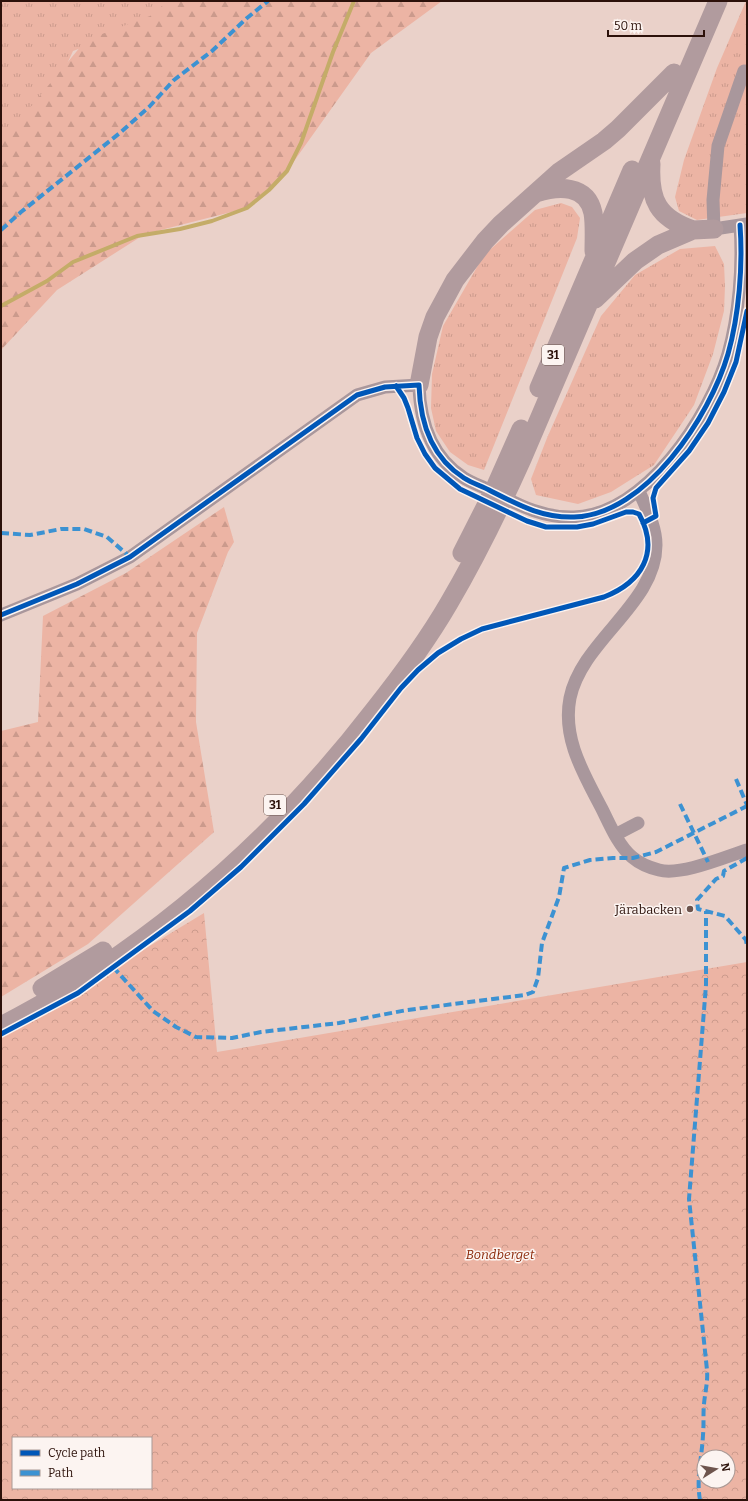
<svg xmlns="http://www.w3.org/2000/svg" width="748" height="1501" font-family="Bitter,serif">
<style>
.grass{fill:url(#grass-tufts)}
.forest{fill:url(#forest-firs)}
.park{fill:url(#park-crowns);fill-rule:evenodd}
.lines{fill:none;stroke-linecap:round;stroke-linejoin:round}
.stream{stroke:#c4ac68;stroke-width:4}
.minor{stroke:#a9979c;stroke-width:13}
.highway{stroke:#b19b9e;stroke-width:19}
.quiet{stroke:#3c92d2;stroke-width:4;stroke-dasharray:8 4;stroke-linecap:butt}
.cycleway-casing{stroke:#fcf4f1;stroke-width:8}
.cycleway{stroke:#0057b8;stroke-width:5}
.poi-dot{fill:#6e544d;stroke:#fcf4f1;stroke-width:1.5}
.labels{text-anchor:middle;stroke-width:3;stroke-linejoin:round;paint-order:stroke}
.shield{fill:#fcf4f1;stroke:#6a554f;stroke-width:1}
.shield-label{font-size:12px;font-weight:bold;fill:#2c110a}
.poi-label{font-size:13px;fill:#2c110a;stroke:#fcf4f1;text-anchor:end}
.park-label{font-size:13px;font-style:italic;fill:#8a2606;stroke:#fcf4f1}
</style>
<defs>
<pattern id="grass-tufts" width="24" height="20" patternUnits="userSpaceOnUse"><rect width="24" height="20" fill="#ecb4a4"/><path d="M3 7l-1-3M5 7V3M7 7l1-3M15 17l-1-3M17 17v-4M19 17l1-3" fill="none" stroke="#cb9a8c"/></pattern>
<pattern id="forest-firs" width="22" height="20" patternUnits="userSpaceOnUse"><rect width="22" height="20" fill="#ecb4a4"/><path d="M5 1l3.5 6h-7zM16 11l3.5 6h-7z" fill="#cb9a8c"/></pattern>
<pattern id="park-crowns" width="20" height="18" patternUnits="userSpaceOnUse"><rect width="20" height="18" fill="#ecb4a4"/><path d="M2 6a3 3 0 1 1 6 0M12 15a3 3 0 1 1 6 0" fill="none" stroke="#cb9a8c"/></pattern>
</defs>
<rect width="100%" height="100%" fill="#ead1c9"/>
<path class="grass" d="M1 1H180L152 22 73 51 57 86 1 146Z
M746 1 747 213 697 220 679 211 675 197 684 160 717 68Z
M561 203 572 207 580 218 577 238 484 470 468 465 450 452 436 431 431 408 432 374 443 326 484 255 535 210Z
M715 246 724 264 725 286 724 311 713 354 694 405 654 465 611 492 578 504 536 495 531 479 547 438 601 316 635 275 680 249Z"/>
<path class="forest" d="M168 1H442L371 53 287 171 247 208 145 234 57 290 1 350V136L9 133 86 40 150 16Z
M224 507 234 542 228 552 197 633 196 722 214 832 88 944 1 997V731L38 722 43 616 126 573Z"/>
<path class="park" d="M204 913 217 1052 747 962V1500H1V1036ZM13 1438H151V1488H13ZM704 1457H728V1481H704Z"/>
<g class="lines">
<path class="stream" d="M1 306 47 281 73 262 137 236 180 229 212 221 247 208 269 190 287 171 301 143 333 52 354 1"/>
<path class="minor" d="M744 71 718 146 713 200 714 229 747 224
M639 491C646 508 656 526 656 545 656 604 582 640 570 698 562 739 584 774 602 809 610 825 618 845 632 857 639 863 651 868 659 870 681 876 725 857 747 850
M1 615 77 584 130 557 357 395 385 387 419 385C420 422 431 457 464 478 472 483 481 486 489 490 517 504 541 518 574 517 646 515 710 416 728 354 739 315 743 266 740 225
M615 835 638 823"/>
<path class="highway" d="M651 164C649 200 658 218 693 230
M536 193C558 186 587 184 593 213 595 225 594 239 594 251
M595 299 635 261 658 245 693 230 714 229
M419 385 428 337 435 317 455 280 485 241 501 224 559 172 604 141 618 129 674 73
M539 388 632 170
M462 553 494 490 521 429
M42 988 103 951
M1 1026C35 1008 68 990 100 968 205 898 297 810 374 710 401 676 427 641 449 603 476 557 500 508 522 459L718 1"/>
<path class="quiet" d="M1 230 21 212 121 132 149 107 174 80 212 51 247 18 268 1
M1 533 30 535 61 529H84L107 537 130 557
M736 779 747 805
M680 804 708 862
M747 858 724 871 723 876 716 879 697 900 698 909 725 916 746 940 747 947
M113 967 153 1011 176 1027 196 1037 232 1038 261 1032 339 1023 407 1010 525 995 533 992 538 978 542 943 559 897 564 868 590 860 613 858H633L656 852 747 806
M700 1500C696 1478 702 1457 703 1435 704 1424 703 1414 704 1404 705 1392 708 1382 707 1370L689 1199 706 985V911"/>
<g class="cycleway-casing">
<path id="cycleway" d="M643 523 656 516 653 498 656 488 689 451 708 423 724 392 736 362 747 311
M1 615 77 584 130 557 357 395 385 387 419 385C420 422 431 457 464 478 472 483 481 486 489 490 517 504 541 518 574 517 646 515 710 416 728 354 739 315 743 266 740 225
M1 1034 78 993 190 911 241 867 304 804 361 739 401 688 418 670 438 653 461 639 482 629 604 597C642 582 660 552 639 514L633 512H626L593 524 577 527H546L527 521 460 489 435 468 425 454 417 438 408 408 404 398 396 386"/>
</g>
<use href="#cycleway" class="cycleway"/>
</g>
<circle class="poi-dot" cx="690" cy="909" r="4"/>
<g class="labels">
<g class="shield">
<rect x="542" y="345" width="22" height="20" rx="3"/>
<rect x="264" y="795" width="22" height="20" rx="3"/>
</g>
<g class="shield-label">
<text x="553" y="359">31</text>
<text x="275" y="809">31</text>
</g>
<g class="poi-label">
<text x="682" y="914">Järabacken</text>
</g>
<g class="park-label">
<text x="500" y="1259">Bondberget</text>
</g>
</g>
<rect width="748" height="1501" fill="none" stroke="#2c110a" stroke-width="4"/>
<rect x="12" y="1437" width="140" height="52" fill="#fcf4f1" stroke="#a99995"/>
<rect x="20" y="1450" width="20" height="6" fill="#0057b8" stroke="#a99995"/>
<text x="48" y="1457" font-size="12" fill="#2c110a">Cycle path</text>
<rect x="20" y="1470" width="20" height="6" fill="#3c92d2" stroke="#a99995"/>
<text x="48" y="1477" font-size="12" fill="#2c110a">Path</text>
<g transform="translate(716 1469) rotate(79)"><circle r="19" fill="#fcf4f1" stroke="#a99995"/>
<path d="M0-3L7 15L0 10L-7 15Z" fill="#6e544d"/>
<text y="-6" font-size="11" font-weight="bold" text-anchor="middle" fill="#2c110a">N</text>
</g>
<path d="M608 30v6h96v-6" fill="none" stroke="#2c110a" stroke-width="2"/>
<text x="614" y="30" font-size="12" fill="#2c110a" stroke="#fcf4f1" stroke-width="3" paint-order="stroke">50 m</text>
</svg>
